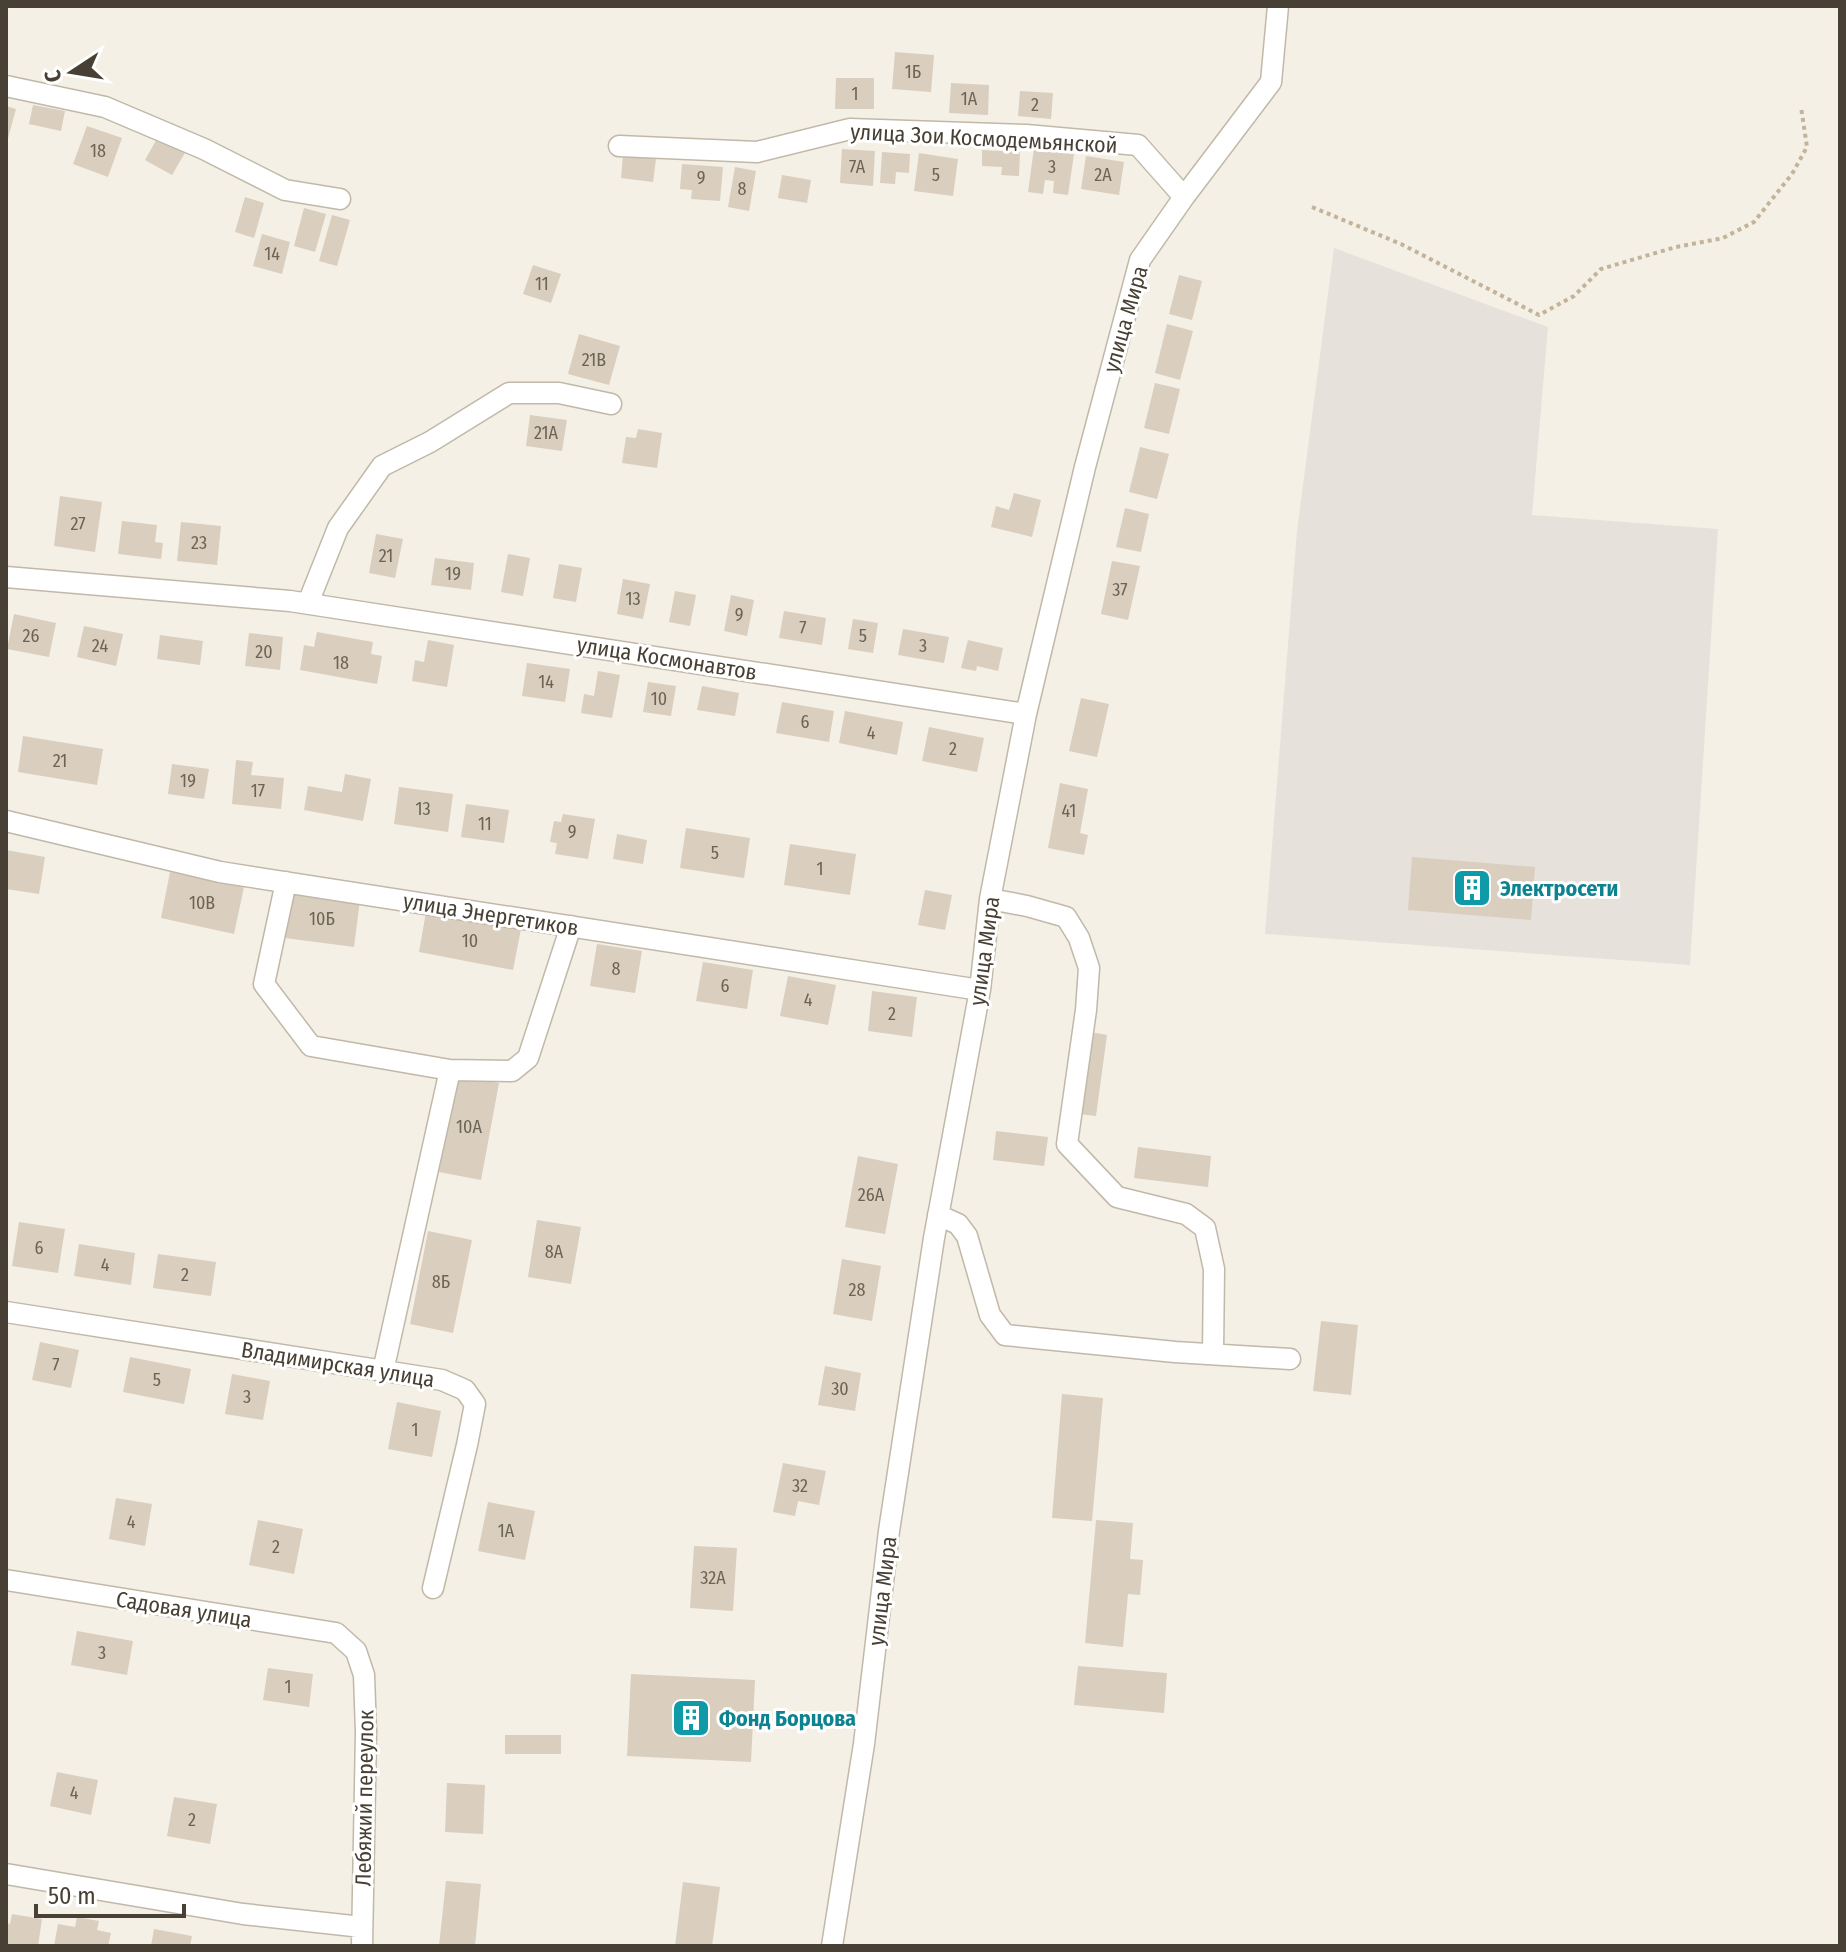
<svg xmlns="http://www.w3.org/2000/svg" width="1846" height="1952" font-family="'Fira Sans Condensed',sans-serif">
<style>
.industrial{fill:#e7e1db}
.building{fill:#dacebe}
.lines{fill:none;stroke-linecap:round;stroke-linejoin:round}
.minor-casing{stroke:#c1b8a8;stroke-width:23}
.path{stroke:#c3b398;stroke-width:4;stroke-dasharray:4 4;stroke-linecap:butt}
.minor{stroke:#fff;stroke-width:20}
.labels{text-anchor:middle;stroke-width:6;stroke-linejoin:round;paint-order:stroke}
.number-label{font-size:18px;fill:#6c6457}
.street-label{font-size:22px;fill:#484035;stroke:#fff}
.culture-label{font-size:22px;font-weight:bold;fill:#0d838f;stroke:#fff;text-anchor:start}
</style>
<rect width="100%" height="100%" fill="#f4f0e6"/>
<path class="industrial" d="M1334 248 1548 327 1532 515 1718 529 1690 965 1265 934 1297 531Z"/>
<path class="building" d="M895 52 934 55 931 92 892 89Z
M836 78H874V109H835Z
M951 83 989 85 988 115 949 113Z
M1020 91 1053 93 1051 119 1018 116Z
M33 105 65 111 61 131 29 124Z
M6 106 16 109 7 142 6 141Z
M87 126 122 138 108 177 73 164Z
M159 135 186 151 172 175 145 160Z
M1034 148 1074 154 1068 195 1053 193 1054 181 1045 180 1043 194 1028 192Z
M842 149 875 151 873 186 840 183Z
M982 150 1020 152 1019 176 1001 175 1002 167 982 166Z
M882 152 910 154 909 173 896 172 895 184 880 183Z
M919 153 958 159 953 196 914 191Z
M623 155 656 159 653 182 621 178Z
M1086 156 1124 162 1119 195 1081 189Z
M682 164 723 167 720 201 691 199 692 190 680 189Z
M735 167 756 171 749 211 728 207Z
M782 175 811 180 807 203 778 198Z
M245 197 264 203 254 238 235 232Z
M304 208 326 214 315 252 294 246Z
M332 215 350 220 337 266 319 261Z
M262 234 290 242 282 274 253 266Z
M533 265 561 274 551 303 523 294Z
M1179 275 1202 281 1192 320 1169 314Z
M1167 324 1193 331 1180 380 1155 373Z
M579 334 620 346 609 385 568 374Z
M1155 383 1180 389 1169 434 1144 428Z
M530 415 567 420 562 451 526 446Z
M638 429 662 433 657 468 622 463 626 437 636 438Z
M1140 447 1169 454 1157 499 1129 492Z
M1014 493 1041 500 1032 537 991 527 996 506 1009 510Z
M60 496 102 502 95 552 54 546Z
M1125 508 1149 514 1141 552 1116 547Z
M122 521 157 525 155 542 163 543 161 559 118 554Z
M181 522 221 526 217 565 177 561Z
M376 534 403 539 395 578 369 573Z
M508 554 530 558 523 596 501 592Z
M435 558 474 563 471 590 431 585Z
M1112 561 1140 566 1128 620 1101 614Z
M559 564 582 568 576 602 553 598Z
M623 579 650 584 643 619 617 614Z
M675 591 696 595 690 626 669 622Z
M731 595 754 600 747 636 724 631Z
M784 611 826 618 822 645 779 638Z
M14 614 56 623 49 657 7 649Z
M853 619 878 623 873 653 848 649Z
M84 626 123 634 116 666 77 657Z
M903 629 949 637 944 663 898 655Z
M317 632 373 642 371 654 382 656 377 684 300 670 304 645 314 647Z
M249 633 283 637 280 670 245 666Z
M160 635 203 641 200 665 157 659Z
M428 640 454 645 447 687 412 681 415 660 424 662Z
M968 640 1003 648 998 671 977 666 976 671 961 668Z
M527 663 570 669 565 702 522 696Z
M598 671 620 675 612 718 581 713 584 694 594 696Z
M648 682 676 686 671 716 643 712Z
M702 686 739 693 735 716 697 710Z
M1081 698 1109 704 1097 757 1069 751Z
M782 702 834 711 829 742 776 733Z
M845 711 903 722 897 755 839 743Z
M929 727 984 738 977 772 922 761Z
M23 736 103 749 97 785 18 772Z
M236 760 253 762 251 775 284 778 281 809 232 804Z
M172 764 209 769 204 799 168 794Z
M345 774 371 779 363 821 304 810 308 786 342 792Z
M1060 783 1088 789 1080 833 1088 835 1084 855 1048 848Z
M399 787 453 794 448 832 394 824Z
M466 804 509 810 504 843 461 837Z
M563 814 595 819 588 859 555 854 557 843 550 842 554 821 561 822Z
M686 828 750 838 744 878 680 868Z
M617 834 647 840 643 864 613 859Z
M790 844 856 854 850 895 784 885Z
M6 850 45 857 39 894 6 889Z
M1412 857 1535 867 1531 920 1408 910Z
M170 872 244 887 234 934 161 918Z
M925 890 952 895 945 930 918 925Z
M291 891 360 900 354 947 285 938Z
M426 912 521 929 513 970 419 952Z
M597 944 642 951 635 993 590 986Z
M703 962 753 970 747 1009 696 1001Z
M788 976 836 985 828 1025 780 1016Z
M872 991 917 997 912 1037 868 1031Z
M1090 1032 1107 1035 1096 1116 1078 1114Z
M457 1075 499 1083 481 1180 439 1172Z
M996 1131 1048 1137 1044 1166 993 1160Z
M1138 1147 1211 1156 1208 1187 1134 1178Z
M858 1156 898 1164 885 1234 845 1227Z
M537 1220 581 1227 571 1284 528 1277Z
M19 1222 65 1229 58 1273 12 1266Z
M428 1231 472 1240 453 1333 410 1324Z
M79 1244 135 1253 131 1285 74 1276Z
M158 1254 216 1262 211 1296 153 1288Z
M842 1259 881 1266 872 1321 833 1314Z
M1321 1321 1358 1325 1351 1395 1313 1391Z
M40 1342 79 1350 71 1388 32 1380Z
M130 1357 191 1369 184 1404 123 1392Z
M825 1366 861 1373 855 1411 818 1405Z
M232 1374 270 1381 263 1420 225 1414Z
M1062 1394 1103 1398 1092 1521 1052 1518Z
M397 1402 441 1411 432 1457 388 1449Z
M783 1463 826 1471 819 1505 798 1501 795 1516 773 1512Z
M116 1498 152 1504 145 1546 109 1539Z
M488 1502 535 1511 525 1560 478 1551Z
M258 1520 303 1529 294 1574 249 1565Z
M1096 1520 1133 1523 1130 1559 1143 1560 1140 1595 1128 1594 1123 1647 1085 1643Z
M694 1546 737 1548 733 1611 690 1608Z
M77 1631 133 1641 127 1675 71 1665Z
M1078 1666 1167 1673 1164 1713 1074 1705Z
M268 1668 313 1674 309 1707 263 1700Z
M631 1674 755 1680 751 1762 627 1756Z
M505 1735H561V1754H505Z
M57 1772 98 1780 91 1815 50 1806Z
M447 1783 485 1785 483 1834 445 1832Z
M174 1797 217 1804 210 1844 167 1836Z
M446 1881 481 1884 475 1946H439Z
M683 1882 720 1887 712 1946H675Z
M12 1914 42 1919 38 1946H6V1923L10 1924Z
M77 1917 99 1921 97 1930 111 1933 108 1946H54L58 1924 75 1927Z
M154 1929 192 1936 190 1946H151Z"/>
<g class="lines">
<g class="minor-casing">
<path id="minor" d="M6 86 105 107 204 149 285 190 340 199
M619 146 757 152 850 129 1026 135 1138 145 1184 197
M6 577 290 601 1026 714
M308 603 338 528 382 466 430 442 509 393H559L611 404
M6 821 220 872 980 990
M286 882 264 984 311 1046 450 1070
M990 899 1027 906 1066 917 1079 938 1089 968 1086 1010 1067 1144 1117 1197 1186 1214 1205 1228 1214 1269 1213 1353
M938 1215 958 1224 967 1236 990 1315 1005 1335 1175 1352 1290 1359
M6 1312 442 1380 465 1390 475 1404 467 1445 433 1588
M383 1371 450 1070 512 1071 528 1058 571 926
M6 1580 336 1633 356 1651 364 1675 366 1732 362 1946
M6 1874 243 1914 362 1927
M832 1946 864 1744 889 1531 934 1238 980 990 990 899 1026 714 1085 467 1140 260 1184 197 1271 82 1278 6"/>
</g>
<path class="path" d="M1312 207 1401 244 1539 315 1574 296 1601 269 1676 247 1723 238 1754 222 1792 174 1807 147 1801 107"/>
<use href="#minor" class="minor"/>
</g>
<defs>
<g id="building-square" transform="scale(2)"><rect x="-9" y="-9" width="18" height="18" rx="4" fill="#0f9aa8" stroke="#fff"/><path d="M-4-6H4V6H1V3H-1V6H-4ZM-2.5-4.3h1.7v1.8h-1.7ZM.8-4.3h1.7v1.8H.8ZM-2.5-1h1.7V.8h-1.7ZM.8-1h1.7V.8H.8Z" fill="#fff"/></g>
</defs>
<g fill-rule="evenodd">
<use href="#building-square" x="1472" y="888"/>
<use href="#building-square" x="691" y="1718"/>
</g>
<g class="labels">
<g class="number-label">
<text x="913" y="78">1Б</text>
<text x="855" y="100">1</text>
<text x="969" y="105">1А</text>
<text x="1035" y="111">2</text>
<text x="98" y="157">18</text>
<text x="857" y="173">7А</text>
<text x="1052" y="173">3</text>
<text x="936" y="181">5</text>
<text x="1103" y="181">2А</text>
<text x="701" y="184">9</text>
<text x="742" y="195">8</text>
<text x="272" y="260">14</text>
<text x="542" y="290">11</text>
<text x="594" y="366">21В</text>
<text x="546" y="439">21А</text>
<text x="78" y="530">27</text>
<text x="199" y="549">23</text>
<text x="386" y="562">21</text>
<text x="453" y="580">19</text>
<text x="1120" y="596">37</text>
<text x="633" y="605">13</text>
<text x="739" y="621">9</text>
<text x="803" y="634">7</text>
<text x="31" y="642">26</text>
<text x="863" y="642">5</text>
<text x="100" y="652">24</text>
<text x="923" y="652">3</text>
<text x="264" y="658">20</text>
<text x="341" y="669">18</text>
<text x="546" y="688">14</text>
<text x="659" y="705">10</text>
<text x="805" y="728">6</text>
<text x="871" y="739">4</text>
<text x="953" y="755">2</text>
<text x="60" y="767">21</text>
<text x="188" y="787">19</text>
<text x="258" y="797">17</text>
<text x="423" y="815">13</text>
<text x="1069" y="817">41</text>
<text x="485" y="830">11</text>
<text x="572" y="838">9</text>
<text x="715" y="859">5</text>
<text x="820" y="875">1</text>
<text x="202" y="909">10В</text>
<text x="322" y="925">10Б</text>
<text x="470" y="947">10</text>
<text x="616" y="975">8</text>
<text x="725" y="992">6</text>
<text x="808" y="1006">4</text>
<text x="892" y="1020">2</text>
<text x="469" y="1133">10А</text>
<text x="871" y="1201">26А</text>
<text x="39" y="1254">6</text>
<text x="554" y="1258">8А</text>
<text x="105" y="1271">4</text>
<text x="185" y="1281">2</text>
<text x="441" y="1288">8Б</text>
<text x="857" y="1296">28</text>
<text x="56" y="1371">7</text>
<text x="157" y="1386">5</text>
<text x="840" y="1395">30</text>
<text x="247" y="1403">3</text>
<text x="415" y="1436">1</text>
<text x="800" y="1492">32</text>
<text x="131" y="1528">4</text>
<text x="506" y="1537">1А</text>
<text x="276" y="1553">2</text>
<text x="713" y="1584">32А</text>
<text x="102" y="1659">3</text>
<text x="288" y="1693">1</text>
<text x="74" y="1799">4</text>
<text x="192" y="1826">2</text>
</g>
<g class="street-label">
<text transform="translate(984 138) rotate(3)" y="8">улица Зои Космодемьянской</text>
<text transform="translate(1125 319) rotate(-74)" y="8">улица Мира</text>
<text transform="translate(667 658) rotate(9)" y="8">улица Космонавтов</text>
<text transform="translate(491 914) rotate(9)" y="8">улица Энергетиков</text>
<text transform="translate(984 951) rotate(-82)" y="8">улица Мира</text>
<text transform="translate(338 1364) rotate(9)" y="8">Владимирская улица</text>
<text transform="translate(882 1591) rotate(-83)" y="8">улица Мира</text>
<text transform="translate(184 1609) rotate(9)" y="8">Садовая улица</text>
<text transform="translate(364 1798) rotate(-89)" y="8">Лебяжий переулок</text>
</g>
<g class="culture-label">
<text x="1500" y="896">Электросети</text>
<text x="719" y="1726">Фонд Борцова</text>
</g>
</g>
<rect width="1846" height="1952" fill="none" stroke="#484035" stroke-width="16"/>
<g transform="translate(72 72) rotate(258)" stroke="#ffffff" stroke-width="6" paint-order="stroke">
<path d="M0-6L14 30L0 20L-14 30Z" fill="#484035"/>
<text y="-12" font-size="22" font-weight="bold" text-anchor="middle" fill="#484035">С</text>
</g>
<path d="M36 1904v12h148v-12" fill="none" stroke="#484035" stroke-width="4"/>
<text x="48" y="1904" font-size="24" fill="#484035" stroke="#ffffff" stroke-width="6" paint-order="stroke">50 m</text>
</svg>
